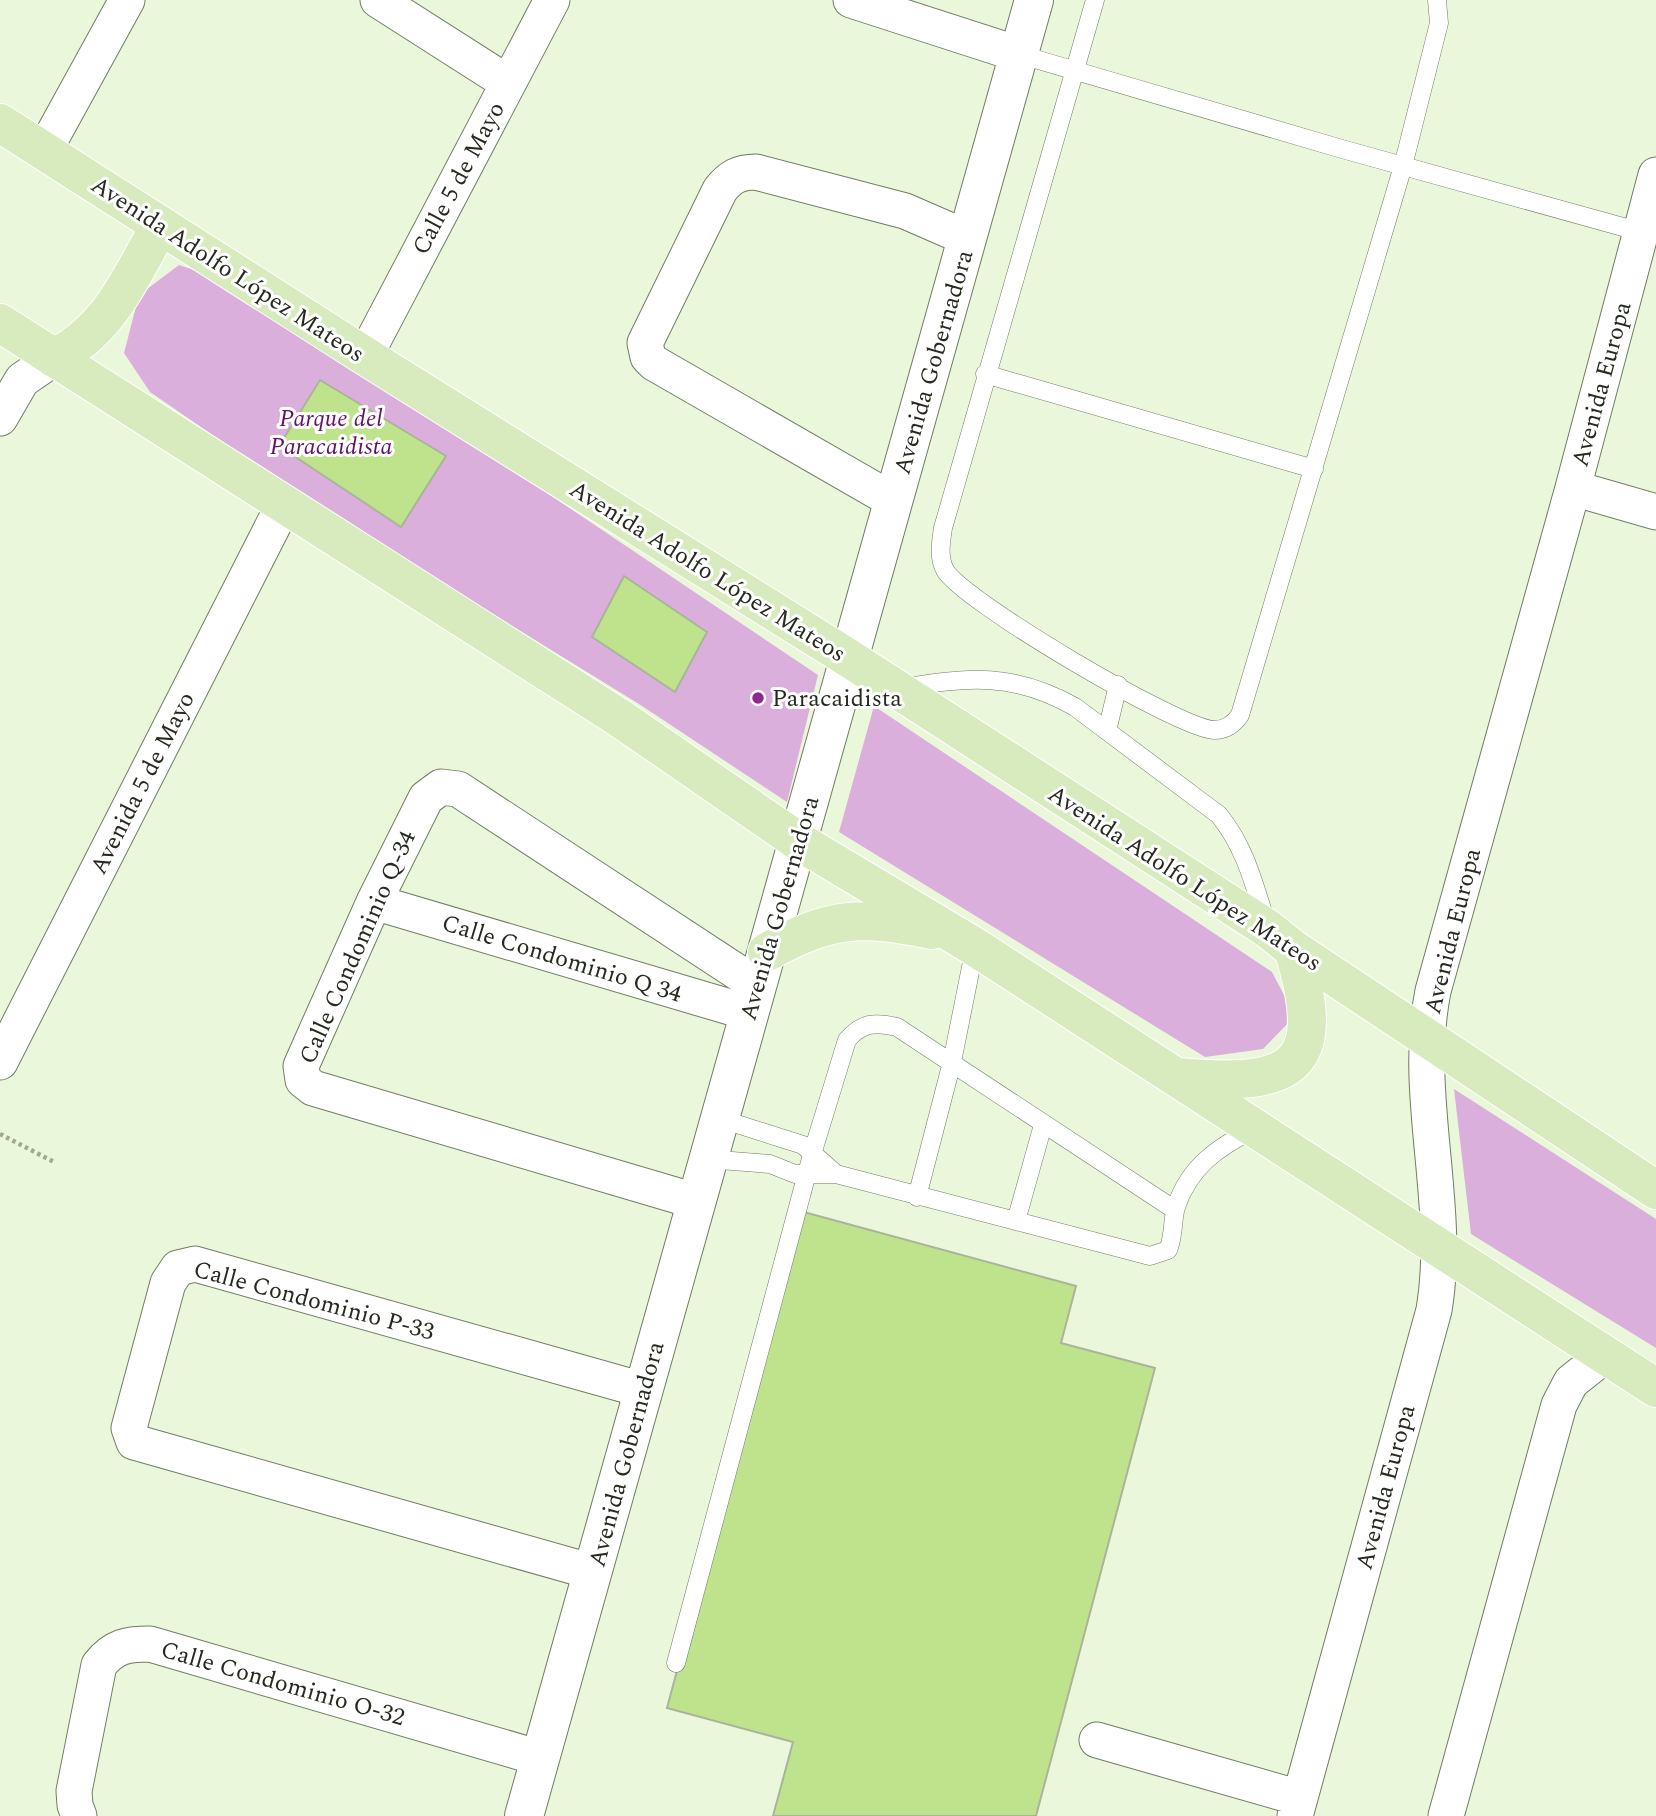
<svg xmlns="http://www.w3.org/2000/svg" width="1656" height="1816" font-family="Spectral,serif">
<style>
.green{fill:#dbafdc}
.building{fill:#bfe38c;stroke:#a9b49a;stroke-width:2}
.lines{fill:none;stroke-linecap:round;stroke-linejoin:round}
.service-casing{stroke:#717c63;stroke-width:19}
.minor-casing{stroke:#717c63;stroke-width:37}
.tertiary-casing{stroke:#717c63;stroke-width:40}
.primary-casing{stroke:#fff;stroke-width:40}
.path{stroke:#9fa993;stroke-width:4.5;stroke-dasharray:3.5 3.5;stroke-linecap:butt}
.service{stroke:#fff;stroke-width:18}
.minor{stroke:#fff;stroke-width:35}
.tertiary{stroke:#fff;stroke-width:38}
.primary{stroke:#d7ebbe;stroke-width:38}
.poi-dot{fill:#8d2a91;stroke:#fff;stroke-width:2.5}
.labels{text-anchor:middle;stroke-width:6;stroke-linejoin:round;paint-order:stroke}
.street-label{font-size:24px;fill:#252a1f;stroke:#fff}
.park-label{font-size:24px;font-style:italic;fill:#621265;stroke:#fff}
.poi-label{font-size:24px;fill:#252a1f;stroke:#fff;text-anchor:start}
</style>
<rect width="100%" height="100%" fill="#ebf7db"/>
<path class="green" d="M179 265 236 284 818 675 787 802 639 704 301 496 150 392 124 353 139 295Z
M874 706 1272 972 1295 1016 1263 1049 1205 1057 839 832Z
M1454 1089 1656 1219V1348L1471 1234Z"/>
<path class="building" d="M320 380 446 456 401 527 279 446Z
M624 576 707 632 675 692 592 637Z
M800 1211 1076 1286 1061 1343 1155 1368 1036 1816H773L793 1742 667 1708Z"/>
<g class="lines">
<g class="service-casing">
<path id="service" d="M1095 0 943 528C941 542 938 557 945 570 961 600 1179 729 1214 730 1226 730 1234 724 1240 715L1403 166 1439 23 1437 0
M1018 54 1342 149 1641 232
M985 374 1314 469
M901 688C969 677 1013 672 1075 707L1219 815C1245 847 1254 884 1266 922
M1107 731 1118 685
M718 1118 803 1145 836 1174
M707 1159 770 1164 795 1174H836L1150 1256 1168 1250C1174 1237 1172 1221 1176 1207 1189 1167 1218 1147 1254 1129
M917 1197 952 1062 975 947
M1016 1221 1043 1125
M676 1663 813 1151 847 1040C862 1022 876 1022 897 1027L1175 1210"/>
</g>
<g class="minor-casing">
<path id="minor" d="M378 0 508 83
M851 0 1018 54
M44 151 127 0
M365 356 552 0
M0 418 22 380 54 358
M1573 488 1656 512
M894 501 654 363 648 357 645 343 720 190C730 177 739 172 756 172L905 211 967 238
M374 902 750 1013
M0 1062 284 504
M695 1201 313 1088 303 1080 301 1066 374 902 426 798 441 787 458 789 757 985
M593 1572 134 1442 129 1428 168 1283 178 1268 195 1264 643 1390
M1097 1740 1300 1798
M79 1816 75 1805 74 1791 99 1665C114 1646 127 1644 150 1644L540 1758
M1295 1816 1434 1310C1452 1204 1412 1097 1433 991L1573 488 1656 175
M1446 1816 1559 1405 1571 1382 1605 1355"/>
</g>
<g class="tertiary-casing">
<path id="tertiary" d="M524 1816 1034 0"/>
</g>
<g class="primary-casing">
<path id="primary" d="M0 123 365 356 850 659 1268 929 1293 949 1656 1190
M0 323 618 717 798 841 975 947 1656 1388
M54 358C111 329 129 279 160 226
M767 952C832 916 860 916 932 930
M1177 1077C1291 1087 1331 1071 1293 949"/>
</g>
<path class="path" d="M0 1134 56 1163"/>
<use href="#service" class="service"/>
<use href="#minor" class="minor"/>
<use href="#tertiary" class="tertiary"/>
<use href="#primary" class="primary"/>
</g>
<circle class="poi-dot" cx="758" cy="698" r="7"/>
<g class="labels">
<g class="street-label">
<text transform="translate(458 178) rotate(-62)" y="8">Calle 5 de Mayo</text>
<text transform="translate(228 269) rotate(33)" y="8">Avenida Adolfo López Mateos</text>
<text transform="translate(933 362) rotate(-74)" y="8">Avenida Gobernadora</text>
<text transform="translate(1601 384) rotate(-75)" y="8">Avenida Europa</text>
<text transform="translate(708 571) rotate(32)" y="8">Avenida Adolfo López Mateos</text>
<text transform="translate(142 783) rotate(-63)" y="8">Avenida 5 de Mayo</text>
<text transform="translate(1185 878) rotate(33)" y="8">Avenida Adolfo López Mateos</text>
<text transform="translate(779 908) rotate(-74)" y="8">Avenida Gobernadora</text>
<text transform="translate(1452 931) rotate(-76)" y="8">Avenida Europa</text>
<text transform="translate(357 947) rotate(-66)" y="8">Calle Condominio Q-34</text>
<text transform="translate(562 958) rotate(17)" y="8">Calle Condominio Q 34</text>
<text transform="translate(314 1300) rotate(15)" y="8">Calle Condominio P-33</text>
<text transform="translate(626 1454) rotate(-75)" y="8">Avenida Gobernadora</text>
<text transform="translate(1385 1487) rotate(-75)" y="8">Avenida Europa</text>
<text transform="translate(283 1683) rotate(16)" y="8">Calle Condominio O-32</text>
</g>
<g class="park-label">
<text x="331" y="426">Parque del<tspan x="331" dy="28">Paracaidista</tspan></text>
</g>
<g class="poi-label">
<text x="772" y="706">Paracaidista</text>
</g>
</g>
</svg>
